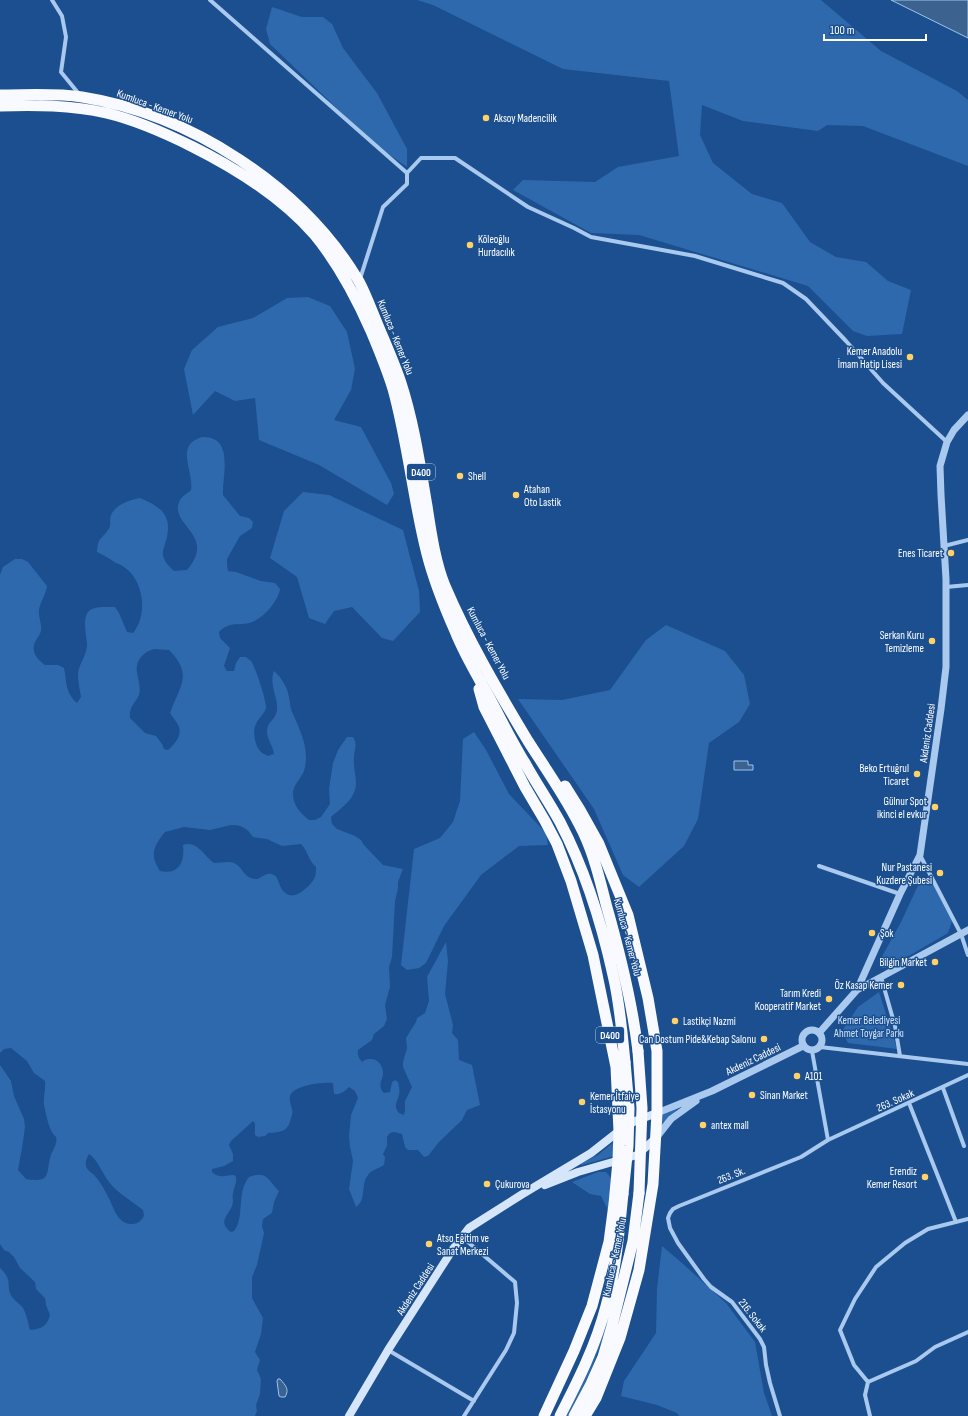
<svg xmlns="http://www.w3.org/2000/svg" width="968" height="1416" font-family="'Sofia Sans Condensed',sans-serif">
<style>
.green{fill:#2e69ad;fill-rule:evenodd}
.water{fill:#3c6290;stroke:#9cc4f0}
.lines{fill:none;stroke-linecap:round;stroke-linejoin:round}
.minor{stroke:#a9c9ee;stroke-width:4}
.tertiary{stroke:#a9c9ee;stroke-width:7}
.secondary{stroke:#d6e6fa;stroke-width:8}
.trunk{stroke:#f8faff;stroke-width:11}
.trunk-bridge{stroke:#f8faff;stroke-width:11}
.poi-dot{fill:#ffd166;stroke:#1b4f8f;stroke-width:1.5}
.labels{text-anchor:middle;stroke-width:3;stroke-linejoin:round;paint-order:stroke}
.shield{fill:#1b4f8f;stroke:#bbcadd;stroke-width:1}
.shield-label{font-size:10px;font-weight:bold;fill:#fff}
.street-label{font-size:11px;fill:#fff;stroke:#1b4f8f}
.poi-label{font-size:11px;fill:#fff;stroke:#1b4f8f;text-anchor:start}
.park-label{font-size:11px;fill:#cfe3fa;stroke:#1b4f8f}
</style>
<rect width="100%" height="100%" fill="#1b4f8f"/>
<path class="green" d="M417 0H821L881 51 957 91 968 100V166L863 126 827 125 818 131 743 121 702 105 700 135 713 163 752 194 782 203 810 242 836 257 866 262 888 281 911 290 902 334 867 336 853 331 808 286 639 235 591 233 513 190 523 180 595 182 618 167 679 156 669 81 563 69 433 5Z
M272 7 302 17H323L332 24 343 48 377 93 407 149V167L374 144 270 44 266 29Z
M308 297 330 306 347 332 355 369 351 390 334 420 361 427 391 483 394 494 387 505 319 465 259 440 255 398 235 401 215 391 193 415 184 369 192 350 218 327 253 318 287 298Z
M202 437C235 436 222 476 223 495L240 516 249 518 253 522 252 528 240 536 227 559V565L228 571 236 572 261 581 275 583 280 589C278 602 262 620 249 623 236 626 230 621 219 632L220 638 230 648 224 666 227 671H234L236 663 240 657H246C248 659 250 660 251 661 255 666 267 702 266 708 264 715 258 718 256 724 252 731 255 748 262 753 264 754 266 755 268 756L274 754C273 746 268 741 267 733 267 721 273 722 276 714 281 702 268 686 274 671 282 678 287 687 289 697 290 702 290 707 292 712 300 730 309 747 305 767 304 776 294 783 293 792 292 804 300 813 309 820H315L321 817 330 804 329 789 333 763 338 750 347 737H353C358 745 354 749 354 758 353 766 356 775 356 783 356 799 341 808 331 817L332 824 337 829 355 836 361 840 364 845 383 865 403 869 398 882V888L395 901 392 957 389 967 390 987 385 1005 387 1019 384 1026 374 1034 372 1040 358 1050C357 1055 359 1058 362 1062 365 1059 368 1059 371 1059 379 1059 384 1068 383 1075 381 1082 378 1087 384 1093L390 1092 392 1082 395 1080 398 1082C399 1086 400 1091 399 1095 397 1103 393 1106 399 1113L404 1115 405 1110V1101L412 1087 403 1067V1062L407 1048 406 1038 416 1022 417 1018 425 1013 429 1001 427 977 446 942 448 961 445 994 453 1025 452 1033 458 1040 459 1060 472 1065 480 1105 467 1110 462 1120 439 1142 428 1156 424 1157 418 1150H408L405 1147 402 1134 394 1132 390 1133 387 1137V1146L383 1154 385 1157 384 1165C378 1169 371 1170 368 1175 360 1185 367 1200 356 1207L349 1189 353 1161 350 1147 349 1136 351 1115 358 1098 355 1091 349 1087C345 1091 341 1095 334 1094L333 1083C323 1082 294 1085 290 1096 289 1101 291 1105 292 1109 293 1112 292 1115 291 1118 288 1132 281 1132 268 1133L265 1136 258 1137 255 1135V1124L253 1121 231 1141 229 1145 233 1154V1161L224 1166 212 1169V1172C219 1179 226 1175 234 1175L236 1177C237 1183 234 1187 233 1193 232 1198 234 1202 232 1206 227 1217 218 1222 231 1232L234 1231C245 1218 236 1193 249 1177 267 1170 268 1180 279 1191L274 1202 272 1213 263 1219 262 1226 264 1233 257 1265 252 1277V1298L263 1318 261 1334 255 1352 260 1360 257 1370 261 1379 260 1394 256 1405 257 1411 255 1416H0V1268C14 1281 5 1285 12 1297 15 1301 20 1304 23 1308 27 1315 28 1323 30 1330 42 1329 47 1326 50 1315L46 1305 45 1298 36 1289 35 1282 20 1268 14 1257 9 1252 4 1250 0 1244V1065L11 1081 14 1096 24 1119 25 1127 22 1148 18 1170 26 1179C53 1183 45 1173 51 1155 53 1149 58 1143 56 1137 55 1136 53 1134 52 1132 48 1125 46 1114 44 1105 43 1097 46 1089 45 1081L34 1073 27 1061 11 1048 4 1049 0 1053V575L3 567 15 559H22L28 562 47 586C46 594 41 601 39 609 38 616 42 624 41 631 40 635 37 638 35 642 31 653 37 659 45 665H58L64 668C67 683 65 692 77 703L81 697C80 690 78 683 78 675 78 665 86 657 87 646 87 636 81 617 90 610 96 606 108 607 115 607L119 613 127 632 133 633C148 615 144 580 124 567 122 565 119 564 116 563 110 559 104 555 97 552 98 537 101 540 108 530 112 525 109 520 111 515 116 504 130 500 140 498 161 507 173 515 166 541 165 545 162 551 163 556 165 562 169 567 174 571L187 570C218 534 167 525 180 500 182 496 188 493 191 490 194 471 174 445 202 437ZM154 649 169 650C194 675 179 687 170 713 173 718 177 722 179 727 182 736 174 745 168 750L164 749 162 744 156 736 145 733 130 718C129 706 135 704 139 695 141 687 138 680 137 672 135 661 143 652 154 649ZM231 825C242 825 247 828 253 837L267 839 282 846 301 844C308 851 308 860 316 867 316 871 316 875 314 879 310 886 297 898 289 895 277 890 281 877 272 874 266 873 262 877 258 879 242 879 245 868 234 863 229 861 221 863 214 863 204 856 197 840 183 845 185 862 179 875 160 871 149 854 154 846 165 832L184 827 210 830ZM89 1154C98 1160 102 1173 109 1182 117 1193 132 1201 143 1210L144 1216C141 1221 138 1224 132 1224 116 1225 113 1203 106 1193 103 1187 99 1180 94 1175 91 1172 87 1170 86 1166 85 1161 87 1158 89 1154Z
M303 492 329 495 403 530 419 591 420 612 393 641 382 638 352 607 334 611 325 624 309 618 297 577 270 558 284 511Z
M666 625 725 651 744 675 750 704 739 722 709 743 698 819 684 846 639 887 623 875 594 809 518 699 562 700 610 690 646 640Z
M474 732 486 750 509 794 546 833 548 845 519 846 481 875 444 926 426 963 419 968 407 970 401 965 414 849 440 838 453 822 460 801 463 739Z
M924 878 932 882 952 921 948 933 888 968H882L879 966V962L901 922 921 879Z
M879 992 897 1049 848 1043 842 1031 858 1007Z
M675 1108 677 1109 662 1126 661 1114Z
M615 1141 614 1156 582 1165 580 1164 598 1155Z
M598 1172H606L612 1179 608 1210 601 1196 590 1194 572 1182Z
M662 1246 682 1263 726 1303 755 1342 764 1393 772 1416H679L677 1413 657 1405 621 1396 624 1381 656 1333 657 1289Z
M613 1307 601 1343 588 1378 568 1416H564L610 1308Z"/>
<path class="water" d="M891 0H968V38Z
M734 761H748V765H753V770H734Z
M278 1379H280C285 1385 290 1389 285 1397H281L279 1396 277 1381Z"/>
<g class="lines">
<path class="minor" d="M52 0 62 16 66 37 61 72 79 94
M210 0 407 173 421 158H455L528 207 574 228 591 237 695 256 783 283 806 299 846 341 883 383 947 442
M360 279 383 207 407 184V173
M944 546 968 540
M946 587 968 585
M920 855 961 934 968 955
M819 866 900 894
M881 977 895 1026 900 1056
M820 1047 968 1064
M812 1051 828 1140
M943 1088 964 1146
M909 1103 956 1222
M462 1237 515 1282 517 1303 514 1333 506 1350 464 1416
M388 1350 474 1401
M868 1382 916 1361 935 1347 968 1332
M780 1416 770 1383 766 1365 764 1347 760 1339 732 1302 711 1287 704 1279 678 1243 670 1228 668 1218 670 1213 673 1209 679 1206 801 1157 828 1140 968 1075
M870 1416 865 1395 868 1382 854 1365 840 1330 855 1299 876 1267 905 1243 928 1229 968 1219"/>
<path class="tertiary" d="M857 990 968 930
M802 1040a10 10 0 1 1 20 0a10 10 0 1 1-20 0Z
M819 1033 857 990 900 894 920 855 941 709 946 667V579L941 495 940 466 947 442 954 430 968 415
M657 1113 712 1091 803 1046
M656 1138 671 1119 696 1101"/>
<path class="secondary" d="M545 1185 578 1172 637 1155 656 1138
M349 1416 388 1350 453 1249 469 1228 521 1195 591 1153 619 1131 635 1121 657 1113"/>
<path class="trunk" d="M0 95C27 95 55 93 82 97 190 114 300 185 357 278 364 289 368 302 373 313 382 336 393 359 401 383 414 423 420 465 427 506 431 532 435 561 445 586 468 640 498 691 528 741 547 771 568 800 583 832 594 855 600 880 606 904 620 953 632 1001 638 1051
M0 106C35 105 71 105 106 113 136 120 165 133 193 147 237 169 281 197 314 234 338 263 356 297 371 331 379 350 387 369 393 389 408 443 413 500 427 554 434 581 444 606 455 631 464 654 477 675 489 697 501 719 512 742 525 763 536 783 549 802 560 822 584 868 602 925 613 975 620 1004 622 1033 625 1062
M479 689 484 707 525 787 545 821 557 844 571 881 593 955 616 1067 619 1131 618 1161 614 1204 609 1242 592 1306 574 1351 544 1416
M565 786 580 810 599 844 628 915 648 998 657 1051V1113L653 1184 639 1270 620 1338 596 1398 585 1416
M560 1416C578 1381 596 1345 606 1306 616 1270 619 1232 623 1194
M574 1416 591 1384 603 1357 612 1326 633 1241 639 1193"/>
<path class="trunk-bridge" d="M638 1051 642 1108 639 1193
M623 1194 628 1146 629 1108 625 1062"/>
</g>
<g class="poi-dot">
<circle cx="486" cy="118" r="4"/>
<circle cx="470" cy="245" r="4"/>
<circle cx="910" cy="357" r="4"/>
<circle cx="460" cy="476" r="4"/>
<circle cx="516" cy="495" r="4"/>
<circle cx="951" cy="553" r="4"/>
<circle cx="932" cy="641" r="4"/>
<circle cx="917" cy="774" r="4"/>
<circle cx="935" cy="807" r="4"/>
<circle cx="940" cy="873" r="4"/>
<circle cx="872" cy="933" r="4"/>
<circle cx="935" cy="962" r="4"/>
<circle cx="901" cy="985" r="4"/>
<circle cx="829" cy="999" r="4"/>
<circle cx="675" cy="1021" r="4"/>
<circle cx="764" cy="1039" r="4"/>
<circle cx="797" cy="1076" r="4"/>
<circle cx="752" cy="1095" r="4"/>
<circle cx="582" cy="1102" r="4"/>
<circle cx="703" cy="1125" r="4"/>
<circle cx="925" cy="1177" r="4"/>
<circle cx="487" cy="1184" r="4"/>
<circle cx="429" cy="1244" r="4"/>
</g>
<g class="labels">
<g class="shield">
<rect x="407" y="464" width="28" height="16" rx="3"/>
<rect x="596" y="1027" width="28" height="16" rx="3"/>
</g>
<g class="shield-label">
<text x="421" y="476">D400</text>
<text x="610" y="1039">D400</text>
</g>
<g class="street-label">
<text transform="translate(155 106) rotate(20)" y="4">Kumluca - Kemer Yolu</text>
<text transform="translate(396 337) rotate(68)" y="4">Kumluca - Kemer Yolu</text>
<text transform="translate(489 643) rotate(62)" y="4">Kumluca - Kemer Yolu</text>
<text transform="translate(927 733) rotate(-82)" y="4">Akdeniz Caddesi</text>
<text transform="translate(628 937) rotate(75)" y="4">Kumluca - Kemer Yolu</text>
<text transform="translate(753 1059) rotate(-26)" y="4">Akdeniz Caddesi</text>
<text transform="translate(895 1100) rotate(-24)" y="4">263. Sokak</text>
<text transform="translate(731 1175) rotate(-22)" y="4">263. Sk.</text>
<text transform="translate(614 1257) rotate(-78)" y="4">Kumluca - Kemer Yolu</text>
<text transform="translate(415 1289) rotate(-57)" y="4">Akdeniz Caddesi</text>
<text transform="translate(753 1315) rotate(52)" y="4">216. Sokak</text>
</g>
<g class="poi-label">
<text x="494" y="122">Aksoy Madencilik</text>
<text x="478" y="243">Köleoğlu<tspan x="478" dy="13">Hurdacılık</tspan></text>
<text x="902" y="355" text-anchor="end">Kemer Anadolu<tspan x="902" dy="13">İmam Hatip Lisesi</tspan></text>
<text x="468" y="480">Shell</text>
<text x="524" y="493">Atahan<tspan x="524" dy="13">Oto Lastik</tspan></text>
<text x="943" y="557" text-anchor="end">Enes Ticaret</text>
<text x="924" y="639" text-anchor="end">Serkan Kuru<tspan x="924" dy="13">Temizleme</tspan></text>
<text x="909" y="772" text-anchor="end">Beko Ertuğrul<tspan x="909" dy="13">Ticaret</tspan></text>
<text x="927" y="805" text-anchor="end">Gülnur Spot<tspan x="927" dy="13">ikinci el evkur</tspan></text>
<text x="932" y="871" text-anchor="end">Nur Pastanesi<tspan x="932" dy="13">Kuzdere Şubesi</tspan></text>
<text x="880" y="937">Şok</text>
<text x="927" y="966" text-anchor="end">Bilgin Market</text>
<text x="893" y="989" text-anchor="end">Öz Kasap Kemer</text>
<text x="821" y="997" text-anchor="end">Tarım Kredi<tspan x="821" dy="13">Kooperatif Market</tspan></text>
<text x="683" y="1025">Lastikçi Nazmi</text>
<text x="756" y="1043" text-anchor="end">Can Dostum Pide&amp;Kebap Salonu</text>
<text x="805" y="1080">A101</text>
<text x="760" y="1099">Sinan Market</text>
<text x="590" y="1100">Kemer İtfaiye<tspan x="590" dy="13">İstasyonu</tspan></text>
<text x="711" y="1129">antex mall</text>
<text x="917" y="1175" text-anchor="end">Erendiz<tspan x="917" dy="13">Kemer Resort</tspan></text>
<text x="495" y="1188">Çukurova</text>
<text x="437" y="1242">Atso Eğitim ve<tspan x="437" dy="13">Sanat Merkezi</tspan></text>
</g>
<g class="park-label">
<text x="869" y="1024">Kemer Belediyesi<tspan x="869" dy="13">Ahmet Toygar Parkı</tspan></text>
</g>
</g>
<path d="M824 34v6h102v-6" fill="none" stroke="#ffffff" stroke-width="2"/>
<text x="830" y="34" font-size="12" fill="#ffffff" stroke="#1b4f8f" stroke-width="3" paint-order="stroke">100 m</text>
</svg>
